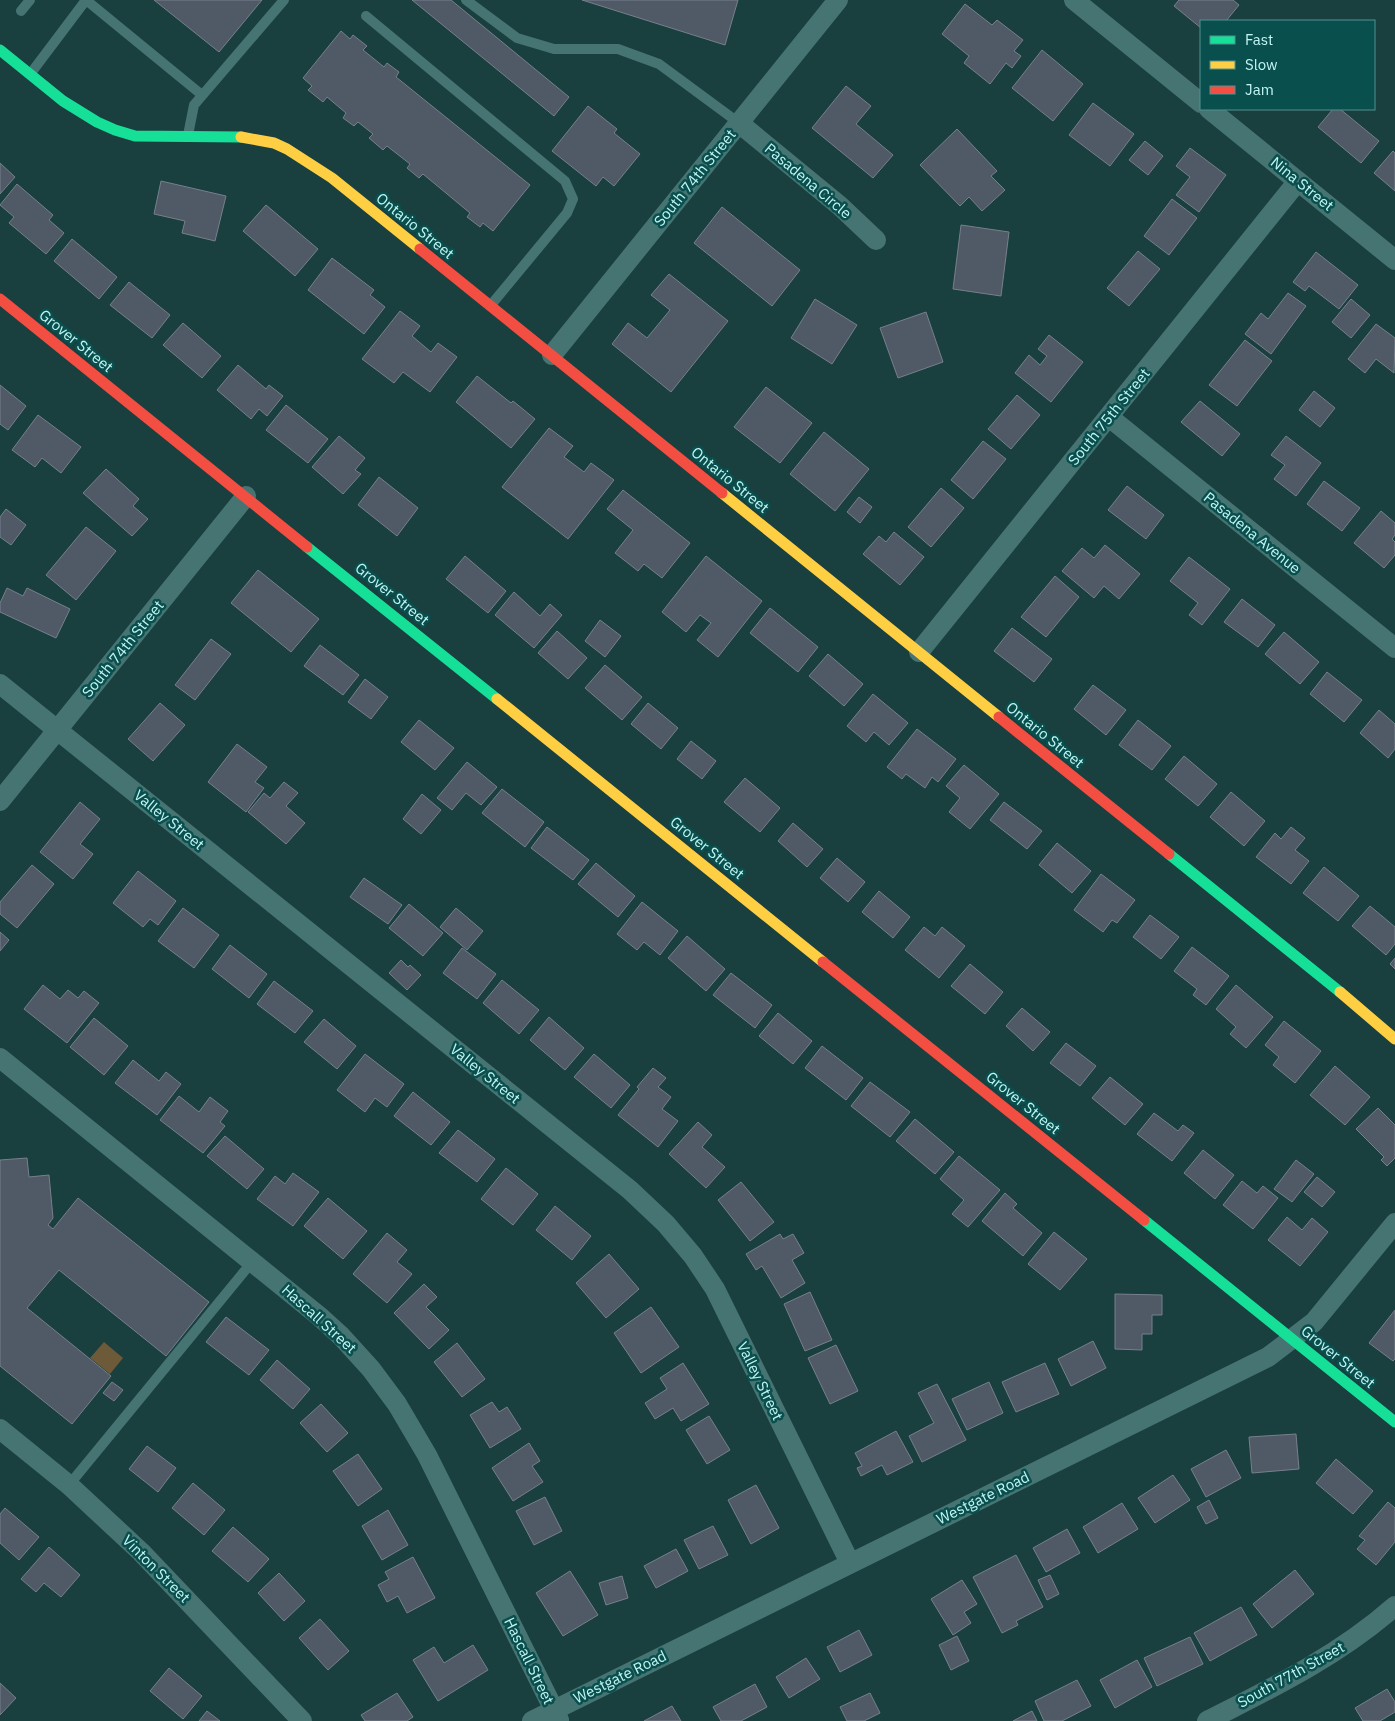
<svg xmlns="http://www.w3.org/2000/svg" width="1395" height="1721" font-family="'IBM Plex Sans',sans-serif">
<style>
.green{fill:#6d5a39}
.building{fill:#505966;stroke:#77808d}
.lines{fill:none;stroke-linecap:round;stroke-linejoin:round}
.lane{stroke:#467473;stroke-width:10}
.street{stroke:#467473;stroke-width:20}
.fast{stroke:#16e098;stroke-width:11}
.slow{stroke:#ffcf43;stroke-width:11}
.jam{stroke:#f24e42;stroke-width:11}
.labels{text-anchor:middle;stroke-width:5;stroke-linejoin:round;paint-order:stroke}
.street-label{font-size:15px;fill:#c2f5f3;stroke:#094f4e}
</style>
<rect width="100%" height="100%" fill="#193f3f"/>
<path class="green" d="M104 1342 123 1358 110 1374 90 1358Z"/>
<path class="building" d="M154 0H262L219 52Z
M412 0H451L569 97 554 116Z
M582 0H738L725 45Z
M1179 0H1233L1239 5 1226 21H1201V28L1174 6Z
M965 4 992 25 997 20 1023 40 1014 51 1021 56 1012 68 1006 63 990 84 964 63 969 56 942 34Z
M341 31 350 39 353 35 367 46 363 50 384 67 387 63 399 72 396 77 530 185 493 231 483 223 480 227 467 217 470 213 423 174 419 178 407 168 410 164 387 146 383 150 369 138 373 134 358 122 354 126 343 118 346 113 327 97 323 102 308 90 312 86 303 78Z
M1042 50 1083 84 1053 121 1012 88Z
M846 86 871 106 856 124 893 155 873 178 812 128Z
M1093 103 1134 134 1110 166 1069 135Z
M588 106 617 129 614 133 640 154 614 186 603 177 596 186 552 151Z
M1333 109H1340L1379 141 1361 163 1318 127Z
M957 129 997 171 991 176 1005 190 982 211 969 197 960 206 920 165Z
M1145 141 1163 156 1148 175 1129 160Z
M1190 148 1226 175 1199 212 1176 195 1190 177 1176 166Z
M1393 151 1395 153V191L1374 173Z
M0 163 15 177 0 194Z
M161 181 226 196 215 241 182 233 185 221 154 214Z
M17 184 53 215 49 220 64 233 46 254 9 223 14 217 0 205Z
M1172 199 1197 218 1169 255 1144 236Z
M266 205 318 249 295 276 243 231Z
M722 207 800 270 772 306 694 243Z
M961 225 1009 232 1001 296 953 289Z
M72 239 117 277 99 299 54 261Z
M1138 251 1160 269 1129 306 1107 288Z
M1316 252 1358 285 1339 309 1309 286 1305 291 1293 282Z
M332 258 374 290 370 295 385 307 364 334 308 290Z
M669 274 728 321 671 392 612 344 628 323 647 338 670 310 651 295Z
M129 282 170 315 152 338 110 305Z
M1288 293 1306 306 1271 354 1245 334 1261 313 1268 319Z
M815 299 857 325 832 364 791 338Z
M1351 299 1370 315 1351 338 1332 322Z
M400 311 420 326 412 336 431 352 438 343 457 357 430 392 403 372 394 383 362 359Z
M926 312 943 362 898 378 880 328Z
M183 323 221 356 202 378 163 345Z
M1376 324 1395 338 1394 373 1376 359 1365 373 1348 359Z
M1049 335 1083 362 1051 402 1015 373 1029 355 1040 365 1047 356 1038 349Z
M1245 340 1272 361 1237 406 1209 385Z
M238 365 266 389 269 385 283 396 267 416 259 409 251 419 217 390Z
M477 376 511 403 513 401 535 419 511 448 456 402Z
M0 385 26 406 8 430 0 424Z
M766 387 812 423 780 463 734 427Z
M1314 391 1335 408 1320 427 1299 410Z
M1017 395 1040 415 1011 449 988 429Z
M1200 401 1240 434 1222 456 1181 422Z
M286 405 328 439 308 463 266 430Z
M38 415 81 447 61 473 42 458 35 467 12 450Z
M549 428 573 446 564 457 584 472 591 463 614 480 568 539 502 487Z
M824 432 869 469 835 511 790 474Z
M339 436 365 458 355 470 361 474 343 494 312 467Z
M1286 436 1321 463 1296 496 1274 479 1285 465 1271 455Z
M983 441 1006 459 973 499 951 480Z
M106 469 139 499 133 506 148 519 132 536 83 493Z
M379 477 418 508 397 536 358 505Z
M1324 481 1360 508 1342 531 1307 504Z
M1127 486 1164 515 1146 539 1108 510Z
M941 488 964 508 931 547 908 527Z
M623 490 690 543 662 578 644 564 638 571 615 553 633 530 607 509Z
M859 497 872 507 860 523 847 512Z
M6 509 26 525 11 545 0 537V517Z
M1381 511 1395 523V535L1392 539 1395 542V555L1384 568 1354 543Z
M86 527 116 551 76 600 46 575Z
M894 532 924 557 900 585 863 554 879 536 886 542Z
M1105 545 1140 574 1119 599 1104 586 1094 598 1062 571 1082 548 1094 558Z
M465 556 506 591 488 613 446 579Z
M706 556 762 601 718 657 697 640 711 623 700 615 686 632 662 612Z
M1189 557 1230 589 1202 625 1189 615 1198 603 1170 581Z
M258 570 319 619 291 652 231 603Z
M1055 576 1079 597 1046 637 1021 617Z
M7 588 23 596 27 588 70 609 56 638 0 612V603Z
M514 592 540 616 550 604 562 615 534 648 495 615Z
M1242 599 1275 625 1258 647 1224 622Z
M770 608 818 647 798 672 750 633Z
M600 620 621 636 605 657 585 641Z
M1012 628 1052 659 1034 682 994 651Z
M557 631 587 658 568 679 538 653Z
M1284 632 1319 662 1300 684 1265 654Z
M211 639 231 654 195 700 175 685Z
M320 645 359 675 343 695 304 666Z
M828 654 863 684 844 706 809 676Z
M605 665 642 697 622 720 585 688Z
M1327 672 1362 700 1344 722 1310 694Z
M365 679 388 697 371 719 348 702Z
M1093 685 1126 710 1106 735 1074 709Z
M873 694 908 723 889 745 874 732 866 742 847 726Z
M160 703 185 725 153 761 128 739Z
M648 703 678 728 661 749 631 724Z
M1379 710 1395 724V749L1388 758 1360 733Z
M419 720 454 748 435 770 401 742Z
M1138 720 1171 746 1152 770 1119 745Z
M917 729 956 759 938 782 932 777 925 788 906 774 902 779 887 767Z
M691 741 716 761 702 779 677 759Z
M237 744 267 767 255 782 264 788 246 812 208 782Z
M1184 756 1217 784 1198 806 1165 779Z
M467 762 497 787 481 805 466 793 452 810 437 798Z
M964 765 999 794 970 829 949 812 960 798 946 786Z
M745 778 780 808 760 832 724 802Z
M284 782 298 793 286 806 305 823 286 844 248 812 264 793 270 798Z
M502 789 544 822 525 847 482 813Z
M1231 792 1265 821 1244 846 1210 817Z
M422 794 441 810 421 834 403 819Z
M80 802 100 819 80 844 93 854 73 879 40 852Z
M1004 802 1042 831 1027 849 990 820Z
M793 823 823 849 807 867 778 841Z
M547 827 589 860 573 880 531 848Z
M1291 827 1305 838 1295 850 1309 861 1291 884 1256 857 1275 833 1281 839Z
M1057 843 1091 871 1072 893 1039 865Z
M837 858 865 882 848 902 820 878Z
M596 863 635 896 618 917 578 884Z
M32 865 54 884 17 928 0 914V902Z
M1324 867 1359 896 1338 921 1303 893Z
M138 871 176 901 158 925 150 919 143 927 113 903Z
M1101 874 1135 900 1117 923 1112 920 1103 932 1074 910Z
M364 878 402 905 388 924 350 897Z
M879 891 910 917 893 938 862 912Z
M642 902 678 931 660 955 644 942 637 950 617 934Z
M409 904 443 933 423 956 389 928Z
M1370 906 1395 927V944L1386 955 1352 926Z
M183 908 219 935 194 968 158 941Z
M456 908 483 931 467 950 440 927Z
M1150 915 1179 937 1161 959 1133 937Z
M924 927 935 936 942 927 965 946 939 978 905 950Z
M0 932 9 940 0 951Z
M687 936 725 969 706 991 668 958Z
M230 945 267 974 249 998 212 969Z
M1192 947 1229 976 1206 1005 1193 995 1197 989 1174 971Z
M462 948 496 974 477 999 443 973Z
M1395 958V969L1390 964Z
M401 960 408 967 410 965 421 975 407 990 389 973Z
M970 964 1003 992 985 1014 951 986Z
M731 973 772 1005 755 1028 713 995Z
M502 980 539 1010 519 1034 483 1003Z
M274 981 313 1011 295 1033 257 1004Z
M43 985 60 999 68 990 78 998 84 991 99 1003 67 1043 24 1009Z
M1236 985 1273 1017 1246 1048 1230 1034 1236 1027 1216 1009Z
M1022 1008 1050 1032 1033 1051 1006 1026Z
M778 1013 812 1041 793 1064 759 1036Z
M549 1017 584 1048 565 1070 530 1040Z
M94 1018 128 1046 104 1075 70 1047Z
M324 1019 356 1046 337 1069 304 1042Z
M1284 1021 1321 1051 1295 1083 1273 1065 1279 1057 1265 1045Z
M1066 1043 1096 1066 1080 1086 1050 1063Z
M822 1046 863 1078 846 1100 805 1068Z
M365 1054 404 1084 387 1107 375 1098 365 1112 337 1090Z
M594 1054 630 1085 611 1108 574 1077Z
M133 1060 159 1081 166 1072 181 1084 157 1115 115 1083Z
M1335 1066 1370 1097 1345 1125 1310 1095Z
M653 1068 666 1078 658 1087 671 1097 662 1109 678 1121 658 1147 618 1115 639 1089 637 1087Z
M1110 1077 1143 1104 1125 1125 1092 1098Z
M870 1082 910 1112 890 1137 851 1106Z
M413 1092 450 1122 431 1145 394 1116Z
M179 1096 199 1112 210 1097 228 1111 220 1122 225 1126 203 1153 160 1120Z
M1378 1108 1395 1125V1158L1387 1166 1381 1160 1384 1157 1356 1129Z
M1154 1113 1178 1131 1183 1125 1194 1133 1172 1161 1137 1134Z
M915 1119 954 1152 935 1174 896 1141Z
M698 1122 712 1135 702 1147 725 1167 706 1188 669 1154Z
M458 1130 495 1159 477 1182 439 1153Z
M225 1136 264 1169 247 1189 207 1156Z
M1203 1150 1234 1175 1215 1199 1184 1173Z
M959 1156 1000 1190 968 1227 952 1214 964 1200 940 1179Z
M27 1158 29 1177 49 1175 53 1218 48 1225 53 1229 78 1198 209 1302 166 1356 59 1270 27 1308 111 1376 72 1424 0 1366V1160Z
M1296 1160 1314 1174 1292 1202 1274 1189Z
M506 1168 538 1194 513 1225 481 1199Z
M293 1173 319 1192 293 1226 257 1199 275 1176 285 1184Z
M1317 1177 1335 1192 1322 1207 1304 1192Z
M1242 1181 1257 1193 1263 1186 1278 1198 1253 1229 1223 1205Z
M741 1182 774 1222 750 1241 718 1200Z
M1005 1193 1017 1204 1013 1208 1042 1233 1023 1256 982 1221Z
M328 1198 367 1231 343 1259 304 1226Z
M555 1206 591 1236 572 1260 536 1230Z
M1287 1217 1302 1230 1312 1218 1328 1232 1300 1266 1268 1240Z
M1054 1232 1087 1259 1060 1290 1028 1264Z
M387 1233 407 1250 397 1262 412 1274 387 1303 353 1274Z
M780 1234 783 1239 793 1234 804 1253 792 1260 805 1283 781 1298 762 1266 756 1270 746 1254Z
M609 1254 639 1289 606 1318 576 1283Z
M424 1284 437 1297 426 1307 449 1330 429 1349 394 1313Z
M810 1292 832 1340 805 1351 784 1304Z
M1115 1294 1162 1295V1315H1152V1334H1142V1350L1115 1349Z
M651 1307 679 1347 641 1373 614 1333Z
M1395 1310V1359L1393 1361 1369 1343Z
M226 1317 269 1350 249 1375 206 1342Z
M1093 1341 1106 1368 1071 1386 1058 1359Z
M457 1343 485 1379 462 1397 434 1362Z
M836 1345 858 1391 830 1404 808 1358Z
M277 1360 310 1389 293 1409 260 1380Z
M683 1363 709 1404 681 1421 673 1408 655 1419 645 1403 667 1389 660 1378Z
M1045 1363 1059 1394 1016 1412 1002 1382Z
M112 1382 123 1390 114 1401 103 1393Z
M989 1382 1003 1413 967 1430 952 1399Z
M937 1384 966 1440 922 1462 909 1436 934 1423 918 1393Z
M492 1402 499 1412 507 1407 521 1429 490 1448 470 1415Z
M321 1404 348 1433 327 1452 300 1423Z
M709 1416 730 1450 707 1464 686 1430Z
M896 1431 913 1462 887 1475 882 1465 861 1476 857 1468 862 1466 855 1453Z
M1296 1434 1299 1469 1252 1473 1249 1437Z
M529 1443 540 1461 532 1466 543 1482 513 1501 492 1468Z
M147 1446 176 1468 158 1492 129 1469Z
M1226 1450 1241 1478 1206 1497 1191 1469Z
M358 1454 382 1489 358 1506 333 1471Z
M1336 1459 1373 1491 1353 1514 1316 1483Z
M1173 1475 1190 1500 1155 1523 1138 1498Z
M193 1483 225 1510 204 1535 172 1508Z
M756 1485 779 1528 751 1544 728 1500Z
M545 1497 562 1531 534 1545 516 1511Z
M1209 1500 1218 1518 1206 1524 1197 1507Z
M1388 1502 1395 1508V1542L1376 1565 1357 1549 1365 1540 1359 1536Z
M1122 1503 1138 1529 1098 1553 1083 1527Z
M5 1508 39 1537 19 1560 0 1543V1514Z
M388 1510 408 1545 382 1560 362 1526Z
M713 1526 728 1555 699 1569 684 1540Z
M233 1527 269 1559 248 1582 212 1551Z
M1067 1529 1080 1553 1046 1572 1033 1548Z
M49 1547 80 1575 61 1597 44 1583 36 1592 21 1579Z
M676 1549 688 1571 656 1588 644 1566Z
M1016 1555 1043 1607 1016 1621 1018 1625 1002 1633 973 1577Z
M413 1557 435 1598 407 1613 398 1596 387 1602 378 1585 389 1579 385 1572Z
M1295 1570 1314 1594 1272 1628 1253 1604Z
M570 1571 598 1615 563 1636 536 1593Z
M279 1573 305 1601 284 1621 258 1593Z
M1050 1575 1059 1594 1047 1600 1038 1580Z
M622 1576 628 1598 606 1605 599 1583Z
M962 1580 977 1604 964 1612 971 1623 953 1635 931 1599Z
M1241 1607 1257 1635 1210 1661 1194 1633Z
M320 1619 349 1651 328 1670 299 1638Z
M859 1630 872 1655 840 1672 827 1647Z
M957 1636 969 1661 951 1670 939 1645Z
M1190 1637 1203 1664 1157 1686 1144 1658Z
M473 1645 488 1670 438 1701 413 1660 434 1647 444 1663Z
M806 1658 820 1679 789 1698 776 1677Z
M1137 1660 1152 1687 1115 1708 1100 1680Z
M169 1668 202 1696 183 1719 150 1691Z
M1077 1680 1091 1706 1062 1721H1044L1035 1701Z
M0 1683 16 1698 0 1715Z
M755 1684 767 1707 741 1721H721L713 1707Z
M1387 1689 1395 1702V1712L1380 1721H1363L1355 1708Z
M397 1693 413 1717 407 1721H365L361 1715Z
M870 1693 880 1713 864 1721H847L840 1707Z
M672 1706 681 1721H644Z
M207 1711 220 1721H199Z
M1032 1711 1037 1721H1013Z"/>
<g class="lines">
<path class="lane" d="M86 0 202 95
M466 0 517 38 554 49H618L659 64 739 123
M21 11 30 0
M366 16 565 181 573 199 567 213 491 305
M31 73 86 0
M188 135 194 105 284 0
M69 1485 252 1262"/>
<path class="street" d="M1074 0 1201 103
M1209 109 1395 260
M739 123 840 206 876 240
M552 355 838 0
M1109 417 1395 648
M919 652 1298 181
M0 684 630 1190 666 1224 693 1256 715 1289 850 1563
M0 801 246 496
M0 1058 319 1316 341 1336 371 1369 397 1404 427 1455 559 1720
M0 1429 69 1485 141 1552 302 1721
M532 1721 1268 1357 1314 1322 1395 1223
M1207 1721C1274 1687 1338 1656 1395 1606"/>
<path class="fast" d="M0 50 63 101 97 122 115 130 135 136 241 137
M307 547 497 699
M1169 854 1340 992
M1144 1220 1395 1422"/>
<path class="slow" d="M241 137 274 143 287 149 332 178 420 249
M722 493 999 717
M497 699 823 962
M1340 992 1395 1039"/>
<path class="jam" d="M420 249 722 493
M0 299 307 547
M999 717 1169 854
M823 962 1144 1220"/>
</g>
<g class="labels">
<g class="street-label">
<text transform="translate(695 178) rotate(-51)" y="5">South 74th Street</text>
<text transform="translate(808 181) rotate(40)" y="5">Pasadena Circle</text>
<text transform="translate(1302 184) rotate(39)" y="5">Nina Street</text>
<text transform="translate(415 226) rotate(39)" y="5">Ontario Street</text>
<text transform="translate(76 341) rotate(39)" y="5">Grover Street</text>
<text transform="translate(1109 417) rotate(-51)" y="5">South 75th Street</text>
<text transform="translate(730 480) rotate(39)" y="5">Ontario Street</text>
<text transform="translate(1252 533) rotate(39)" y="5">Pasadena Avenue</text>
<text transform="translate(392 594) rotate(39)" y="5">Grover Street</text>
<text transform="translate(123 649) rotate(-51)" y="5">South 74th Street</text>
<text transform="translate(1045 735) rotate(39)" y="5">Ontario Street</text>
<text transform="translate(169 820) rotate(39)" y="5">Valley Street</text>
<text transform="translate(707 848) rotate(39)" y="5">Grover Street</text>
<text transform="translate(485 1074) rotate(39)" y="5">Valley Street</text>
<text transform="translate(1023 1103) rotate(39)" y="5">Grover Street</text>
<text transform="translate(319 1319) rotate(42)" y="5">Hascall Street</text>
<text transform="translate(1338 1357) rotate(39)" y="5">Grover Street</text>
<text transform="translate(760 1381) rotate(64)" y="5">Valley Street</text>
<text transform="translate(983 1498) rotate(-26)" y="5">Westgate Road</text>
<text transform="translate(156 1569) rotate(45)" y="5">Vinton Street</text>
<text transform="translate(529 1661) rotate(64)" y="5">Hascall Street</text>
<text transform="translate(1291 1675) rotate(-29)" y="5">South 77th Street</text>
<text transform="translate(620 1677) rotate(-26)" y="5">Westgate Road</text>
</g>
</g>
<rect x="1200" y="20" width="175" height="90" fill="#094f4e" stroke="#539190"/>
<rect x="1210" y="36" width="25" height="8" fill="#16e098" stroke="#539190"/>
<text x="1245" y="45" font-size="15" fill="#c2f5f3">Fast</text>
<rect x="1210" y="61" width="25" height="8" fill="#ffcf43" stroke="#539190"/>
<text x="1245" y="70" font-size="15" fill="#c2f5f3">Slow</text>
<rect x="1210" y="86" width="25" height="8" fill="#f24e42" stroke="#539190"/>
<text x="1245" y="95" font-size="15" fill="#c2f5f3">Jam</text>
</svg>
